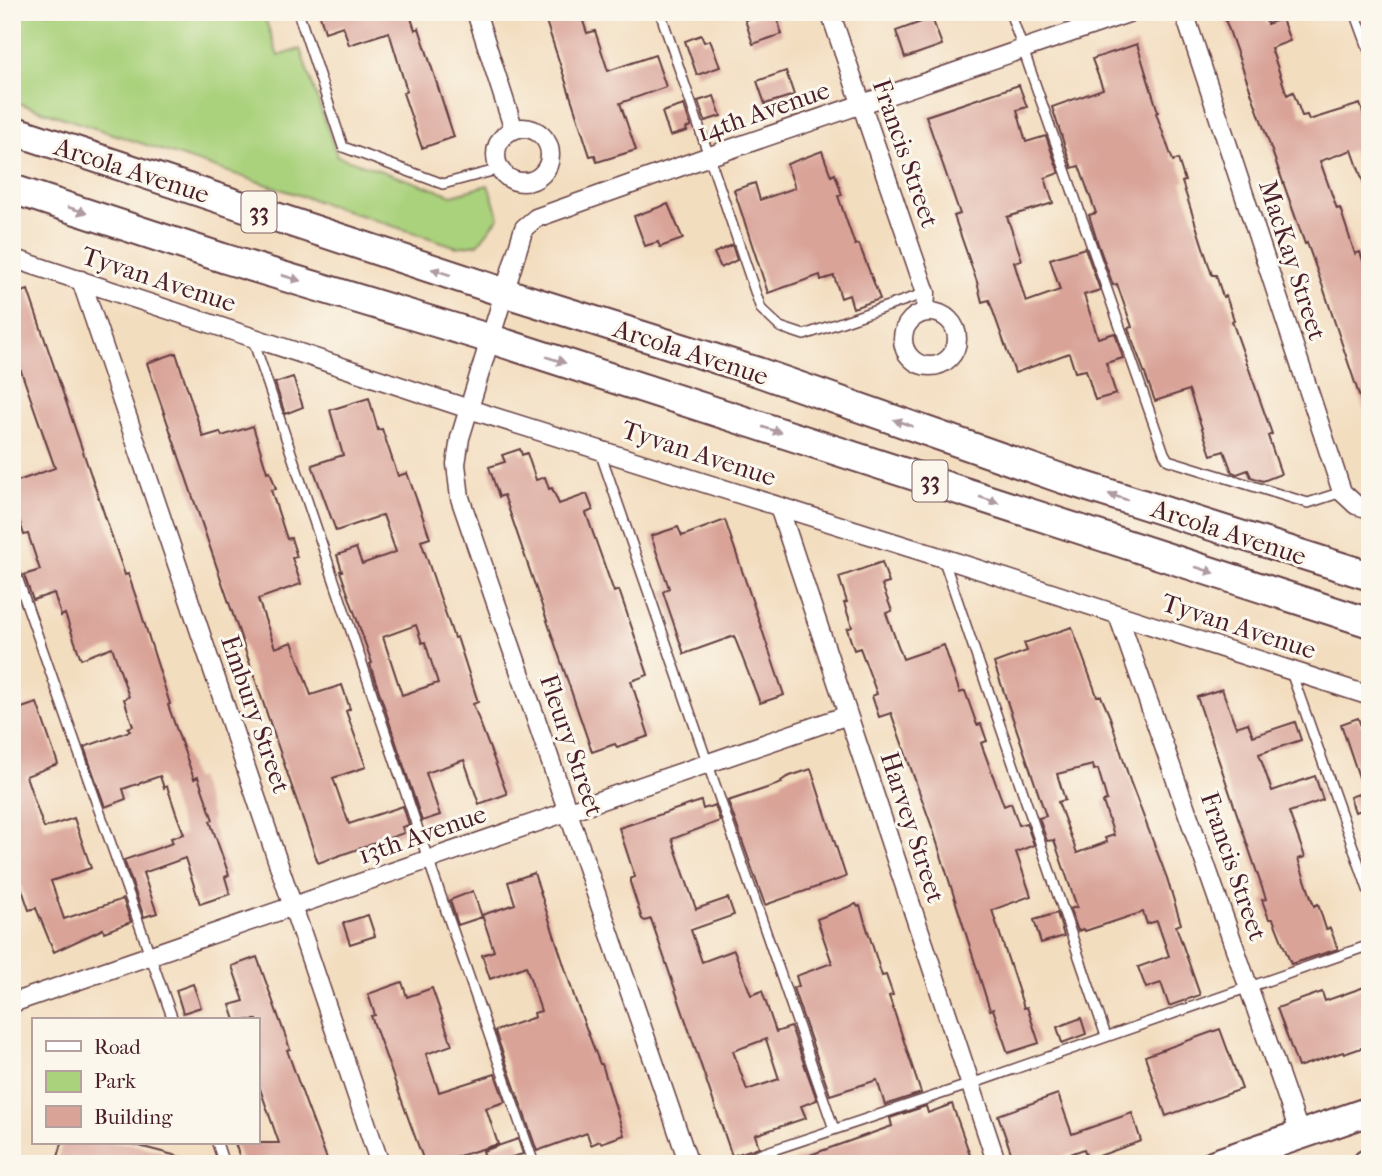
<svg xmlns="http://www.w3.org/2000/svg" width="1382" height="1176" font-family="'IM FELL French Canon',serif">
<style>
.green{fill:#aad27d;stroke:#7a7854;stroke-width:2}
.building{fill:#d9a398;fill-rule:evenodd}
.lines{fill:none;stroke-linecap:round;stroke-linejoin:round}
.lane-casing{stroke:#633c41;stroke-width:12}
.street-casing{stroke:#633c41;stroke-width:21}
.primary-casing{stroke:#633c41;stroke-width:32}
.lane{stroke:#fff;stroke-width:9}
.street{stroke:#fff;stroke-width:18}
.primary{stroke:#fff;stroke-width:28}
.oneway{fill:#ae9aa0}
.labels{text-anchor:middle;stroke-width:6;stroke-linejoin:round;paint-order:stroke}
.shield{fill:#fbf7ec;stroke:#7f6065;stroke-width:2}
.shield-label{font-size:24px;font-weight:bold;fill:#4a1f2b}
.street-label{font-size:26px;fill:#4a1f2b;stroke:#fbf7ec}
</style>
<rect width="100%" height="100%" fill="#fbf7ec"/>
<filter id="ink" filterUnits="userSpaceOnUse"><feTurbulence type="fractalNoise" baseFrequency=".0143" numOctaves="2"/><feDisplacementMap in="SourceGraphic" scale="14" xChannelSelector="R" yChannelSelector="G"/><feConvolveMatrix kernelMatrix="1 2 1 2 8 2 1 2 1" color-interpolation-filters="sRGB"/></filter>
<filter id="wash" filterUnits="userSpaceOnUse"><feTurbulence type="fractalNoise" baseFrequency=".00686" numOctaves="4" result="noise"/><feDisplacementMap in="SourceGraphic" scale="28" xChannelSelector="R" yChannelSelector="G"/><feGaussianBlur stdDeviation="1.57" result="paint"/><feColorMatrix in="noise" values="0 0 0 0 0 0 0 0 0 0 0 0 0 0 0 0 0 1.4 0 .05"/><feComposite in="paint" operator="in"/></filter>
<g filter="url(#wash)">
<rect width="100%" height="100%" fill="#f3ddbf"/>
<path class="green" d="M12 12H263L278 56 300 49 337 156 452 195 488 185 499 217 478 244 457 247 12 101Z"/>
<g id="blocks">
<path class="building" d="M319 12H409L415 30 419 28 454 137 422 148 403 93 407 91 389 32 349 45 343 26 325 32Z
M543 12H580L587 33 595 31 608 71 655 55 666 87 620 103 636 150 597 162 595 155 590 156Z
M769 12H775L782 34 753 44 745 20Z
M1234 12H1263L1267 24 1282 19 1290 41 1271 48 1287 95 1293 92 1302 116 1307 115 1309 120 1360 104 1370 133V193H1367L1352 150 1320 161 1337 209 1340 208 1355 254 1360 252 1370 281V418L1367 419 1324 290 1307 243 1305 244 1224 16Z
M932 18 942 45 905 58 896 31Z
M701 35 704 42 710 40 720 67 697 75 685 41Z
M1137 44 1158 112 1156 113 1173 161 1178 159 1185 181 1182 182 1212 275H1216L1223 297 1226 296 1234 320 1232 321 1272 434 1268 436 1281 474 1263 481 1251 477 1248 470 1237 474 1232 472 1224 451 1211 455 1189 390 1155 401 1128 328 1132 327 1117 284 1113 285 1098 244 1089 215 1096 213 1079 166 1072 168 1052 107 1103 89 1092 59Z
M786 71 794 95 765 104 757 81Z
M1019 85 1027 107 1017 110 1026 142 1046 136 1059 173 1045 178 1053 203 1007 217 1022 260 1014 262 1026 302 1060 290 1050 259 1085 248 1100 290 1084 295 1098 338 1115 333 1123 358 1106 363 1116 394 1095 400 1086 370 1075 372 1069 353 1015 373 989 300 982 302 977 282 954 216 960 214 926 116Z
M714 96 721 116 705 121 698 101Z
M684 105 691 126 686 128 687 131 670 136 662 112Z
M822 151 831 176 835 174 842 195 838 196 855 245 859 244 880 299 853 308 849 295 841 298 834 276 821 280 820 275 768 293 734 190 755 183 760 200 795 188 787 164Z
M668 204 683 239 660 247 658 242 645 246 634 216Z
M732 245 737 260 721 268 714 253Z
M28 290 125 575 128 574 138 603 170 704 168 705 194 779 198 777 213 820 210 821 229 875 225 877 230 894 200 904 185 858 143 873 157 913 144 917 124 860 173 843 171 838 184 834 176 813 167 786 164 788 160 776 123 789 126 799 105 807 84 747 130 731 128 728 133 726 124 699 129 697 112 647 81 659 65 614 61 616 54 593 33 600 24 575 40 570 28 534 24 535 15 507 12 483 55 468 21 371 12 373V295Z
M176 353 203 437 220 432 222 436 253 426 267 472 270 471 276 489 271 490 287 539 291 538 297 557 292 558 301 584 258 599 275 648 292 642 311 695 342 685 350 709 346 711 366 767 333 778 349 824 403 806 409 825 402 827 404 833 318 863 147 363Z
M293 377 303 407 285 414 275 383Z
M369 398 378 430 382 429 398 476 407 473 419 506 430 538 421 541 454 638 457 637 478 702 473 704 507 794 479 804 464 760 426 773 440 815 422 821 370 664 372 663 340 571H342L337 555 356 548 362 564 396 552 383 515 336 531 312 465 343 455 330 410ZM416 625 422 643 425 642 438 683 402 695 383 637Z
M520 449 522 455 527 453 536 480 545 477 549 489 552 488 559 504 587 494 593 510 586 513 593 533 614 592 619 590 648 675 631 681 649 736 617 747 615 744 592 752 504 495 499 497 489 467 505 462 502 455Z
M725 520 784 695 760 703 734 636 684 654 663 592 669 588 651 536 678 527 682 536Z
M882 562 889 583 882 585 892 611 886 613 903 659 944 645 960 693 965 691 977 725 981 724 987 741 981 743 1004 806 1011 803 1019 825 1026 823 1034 845 1016 852 1031 896 992 910 1024 1008 1027 1007 1039 1043 1008 1053 993 1009 990 1010 933 830 891 713 879 717 872 696 877 694 860 648 854 650 847 629 852 627 844 603 847 602 839 577Z
M1072 627 1097 696H1101L1110 717 1130 781 1167 878 1181 924 1176 926 1200 995 1169 1006 1161 983 1146 988 1138 967 1169 956 1157 921 1147 924 1143 912 1085 931 1084 929 1078 931 1070 909 1077 907 1054 840 1047 841 1039 818 1046 816 994 663 1027 651 1024 643ZM1093 765 1094 770 1098 769 1107 800 1103 802 1114 835 1105 838 1107 842 1077 853 1058 802 1065 800 1057 774Z
M1222 689 1236 727 1248 723 1253 736 1295 722 1301 740 1259 754 1272 791 1315 776 1323 800 1289 812 1305 857 1298 859 1314 906 1318 904 1326 929 1330 928 1338 949 1291 964 1273 919H1269L1262 900 1266 899 1197 697Z
M37 703 58 764 26 776 44 828 74 818 91 868 51 881 64 919 123 899 131 922 104 932 103 929 54 952 36 908 29 910 12 860V711Z
M1358 718 1361 726 1370 723V808L1355 812 1350 797 1364 792 1341 724Z
M811 769 846 877 765 905 728 801 782 783 781 781 787 777Z
M701 801 703 809 715 805 720 821 672 839 696 909 728 898 734 915 691 930 702 962 734 950 751 995 762 991 776 1032 791 1027 817 1100 801 1106 806 1118 755 1135 759 1147 732 1156 651 919 645 921 642 919 630 882V879L635 877 619 828ZM766 1039 779 1079 747 1090 733 1051Z
M534 873 575 999 600 1064H602L624 1135 601 1143 600 1141 591 1145 587 1133 537 1151 495 1031 535 1017 534 1013 541 1011 526 966 490 979 482 955 494 951 482 915 515 904 508 882Z
M473 891 482 917 458 925 450 900Z
M856 904 858 907 860 906 882 976 886 975 893 995 889 996 921 1093 885 1105 877 1080 830 1095 793 988 799 986 796 976 832 963 817 919Z
M1057 913 1064 936 1041 943 1034 920Z
M368 915 375 936 350 944 343 923Z
M257 957 290 1049 287 1050 307 1106 327 1159 315 1164H242L235 1143H279L257 1080V1020H235L230 1005 244 1001 232 966Z
M402 982 407 997 432 988 452 1045 426 1054 439 1092 495 1074 505 1102 486 1108 498 1144 433 1164H425L371 1016 375 1015 368 994Z
M193 984 201 1007 183 1013 176 990Z
M1370 985V1045L1344 1054 1343 1052 1298 1067 1277 1008 1322 992 1325 1001Z
M1081 1018 1086 1034 1062 1043 1057 1027Z
M1220 1029 1242 1089 1166 1116 1145 1056Z
M1058 1094 1072 1134 1132 1113 1141 1141 1088 1160 1084 1149 1043 1164H1015L998 1115Z
M952 1104 970 1155 946 1164H793V1161L892 1126 890 1118 926 1106 928 1113Z
M518 1139 523 1154 487 1164 483 1151Z
M62 1143H128L185 1158V1164H56Z"/>
</g>
</g>
<g filter="url(#ink)">
<use href="#blocks" fill-opacity="0" stroke="#633c41" stroke-width="2"/>
<g class="lines">
<g class="lane-casing">
<path id="lane" d="M298 12 343 147 443 184 500 169
M660 12 761 309 780 327 804 335 926 293
M1010 12 1164 453 1168 460 1308 503 1342 492
M1355 12 1370 53
M252 337 428 859 534 1164
M599 449 834 1129
M943 558 1106 1036
M12 563 173 1020
M1291 672 1370 895
M217 1143 224 1164
M731 1164 971 1084 1370 945"/>
</g>
<g class="street-casing">
<path id="street" d="M476 12 514 130
M830 12 926 293 925 312
M1184 12 1342 492 1356 505 1370 509
M496 155a27 27 0 1 1 54 0a27 27 0 1 1-54 0Z
M12 258 469 409 943 558 1370 696
M81 280 380 1164
M903 339a27 27 0 1 1 54 0a27 27 0 1 1-54 0Z
M779 507 997 1164
M1118 615 1300 1134
M12 1003 848 715
M689 1164 460 498 456 464 460 438 524 228 536 218 710 156 1131 12"/>
</g>
<g class="primary-casing">
<path id="primary" d="M12 130 506 293 758 372 1063 479 1370 576
M12 189 226 259 491 339 1370 623
M1215 1164 1370 1111
M1367 1164 1370 1163"/>
</g>
<use href="#lane" class="lane"/>
<use href="#street" class="street"/>
<use href="#primary" class="primary"/>
</g>
<defs><path id="oneway-solid" d="M-6-.8H1V-3.2L6.5 0L1 3.2V.8H-6Z" transform="scale(1.75)"/></defs>
<g class="oneway">
<use href="#oneway-solid" transform="translate(77 210) rotate(18)"/>
<use href="#oneway-solid" transform="translate(441 272) rotate(-162)"/>
<use href="#oneway-solid" transform="translate(291 278) rotate(17)"/>
<use href="#oneway-solid" transform="translate(556 360) rotate(18)"/>
<use href="#oneway-solid" transform="translate(903 423) rotate(-161)"/>
<use href="#oneway-solid" transform="translate(772 430) rotate(18)"/>
<use href="#oneway-solid" transform="translate(1118 497) rotate(-162)"/>
<use href="#oneway-solid" transform="translate(989 500) rotate(18)"/>
<use href="#oneway-solid" transform="translate(1205 570) rotate(18)"/>
</g>
</g>
<g class="labels">
<g class="shield">
<rect x="241.5" y="191.5" width="35" height="41" rx="5"/>
<rect x="912.5" y="460.5" width="35" height="41" rx="5"/>
</g>
<g class="shield-label">
<text x="259" y="220">33</text>
<text x="930" y="489">33</text>
</g>
<g class="street-label">
<text transform="translate(763 111) rotate(-19)" y="9">14th Avenue</text>
<text transform="translate(906 153) rotate(71)" y="9">Francis Street</text>
<text transform="translate(132 170) rotate(18)" y="9">Arcola Avenue</text>
<text transform="translate(1293 260) rotate(72)" y="9">MacKay Street</text>
<text transform="translate(159 279) rotate(18)" y="9">Tyvan Avenue</text>
<text transform="translate(691 352) rotate(18)" y="9">Arcola Avenue</text>
<text transform="translate(699 453) rotate(18)" y="9">Tyvan Avenue</text>
<text transform="translate(1229 532) rotate(18)" y="9">Arcola Avenue</text>
<text transform="translate(1239 626) rotate(18)" y="9">Tyvan Avenue</text>
<text transform="translate(256 714) rotate(71)" y="9">Embury Street</text>
<text transform="translate(572 745) rotate(71)" y="9">Fleury Street</text>
<text transform="translate(913 827) rotate(72)" y="9">Harvey Street</text>
<text transform="translate(422 834) rotate(-19)" y="9">13th Avenue</text>
<text transform="translate(1234 866) rotate(71)" y="9">Francis Street</text>
</g>
</g>
<rect width="1382" height="1176" fill="none" stroke="#fbf7ec" stroke-width="42"/>
<rect x="32" y="1018" width="228" height="126" fill="#fbf7ec" stroke="#b4a19f" stroke-width="2"/>
<rect x="46" y="1041" width="35" height="10" fill="#ffffff" stroke="#b4a19f" stroke-width="2"/>
<text x="94" y="1054" font-size="21" fill="#4a1f2b">Road</text>
<rect x="46" y="1071" width="35" height="21" fill="#aad27d" stroke="#b4a19f" stroke-width="2"/>
<text x="94" y="1088" font-size="21" fill="#4a1f2b">Park</text>
<rect x="46" y="1106" width="35" height="21" fill="#d9a398" stroke="#b4a19f" stroke-width="2"/>
<text x="94" y="1124" font-size="21" fill="#4a1f2b">Building</text>
</svg>
